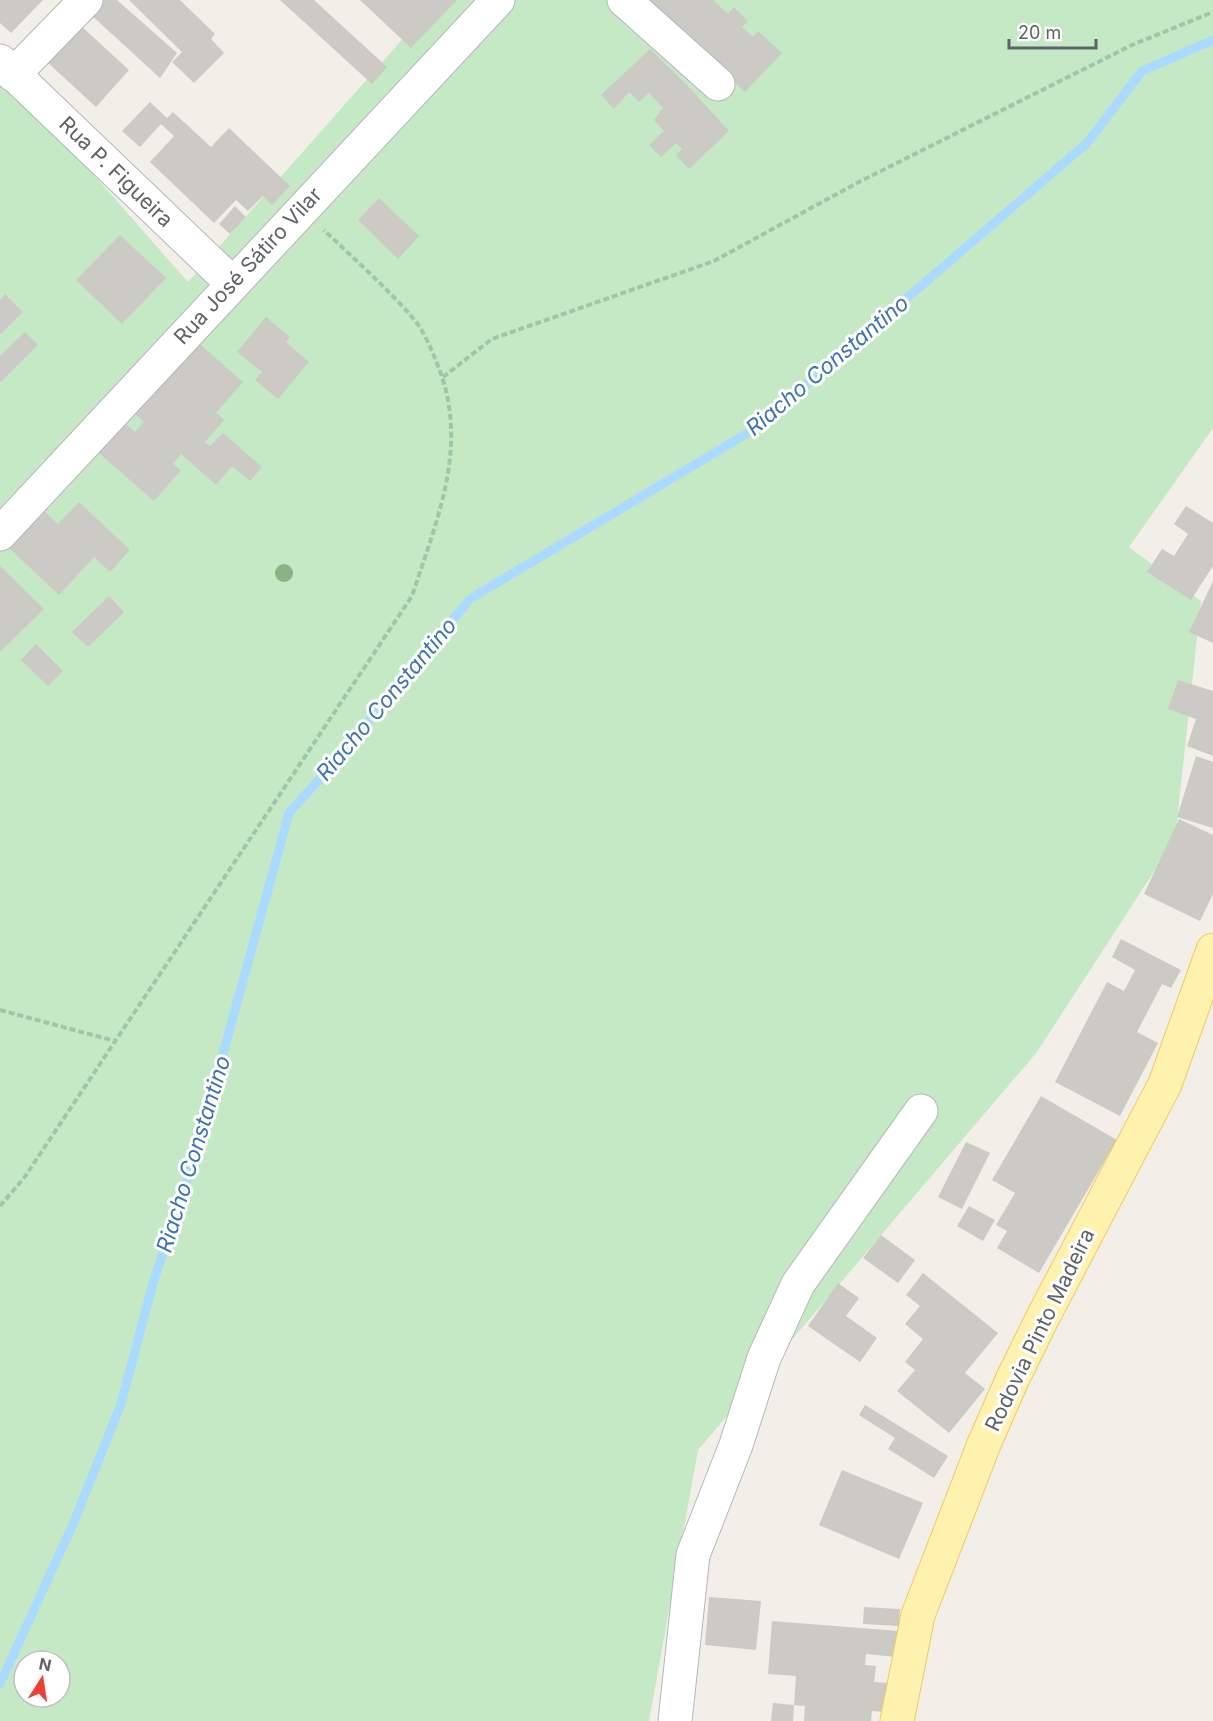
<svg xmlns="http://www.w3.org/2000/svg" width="1213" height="1721" font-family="Inter,sans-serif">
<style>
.green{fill:#c5e8c5;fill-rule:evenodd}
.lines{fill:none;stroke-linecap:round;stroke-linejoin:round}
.stream{stroke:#aadaff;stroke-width:9}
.building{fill:#cccac5}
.minor-casing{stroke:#b5b8bc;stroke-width:35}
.major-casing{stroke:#f2c960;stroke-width:35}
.path{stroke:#9cc7a9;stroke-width:4;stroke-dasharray:6 3;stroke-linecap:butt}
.minor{stroke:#fff;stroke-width:33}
.major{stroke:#fff2af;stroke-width:33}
.tree{fill:#89b387}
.labels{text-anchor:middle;stroke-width:6;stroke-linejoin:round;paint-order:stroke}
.street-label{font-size:21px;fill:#5f6368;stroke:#fff}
.water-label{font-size:22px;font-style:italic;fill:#4174aa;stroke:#fff}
</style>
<rect width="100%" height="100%" fill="#f1efe8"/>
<path class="green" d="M437 0H1213V428L1129 547 1201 601 1175 839 1037 1052 698 1450 649 1721H0V68L188 282ZM24 1661H60V1697H24Z"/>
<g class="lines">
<path class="stream" d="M0 1684 74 1522 121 1404 153 1283 195 1156 289 813 334 763 470 599 756 428 1087 143 1142 71 1213 40"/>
</g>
<path class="building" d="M0 0H43L11 33 0 23Z
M101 0H117L177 53 160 78 89 13Z
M129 0H180L215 34 211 39 224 53 194 83 172 62 182 52Z
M280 0H314L387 67 372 84Z
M360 0H457L411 48Z
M647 0H713L728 14 734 7 748 21 742 27 753 37 758 31 782 53 745 92Z
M80 25 129 70 96 107 47 62Z
M650 49 687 85 729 131 689 169 676 155 682 149 676 143 661 157 649 145 664 131 654 120 663 108 649 93 639 102 629 92 614 109 601 95Z
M150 102 167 118 173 112 211 147 229 128 290 186 272 205 263 196 248 211 236 200 214 223 150 162 174 136 161 124 140 147 122 131Z
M379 198 419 236 398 259 358 220Z
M235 206 246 217 230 234 219 224Z
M120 235 166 278 122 324 76 280Z
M5 294 23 312 0 335V300Z
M266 317 290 337 286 342 309 362 278 399 255 380 262 372 237 352Z
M25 332 38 345 0 383V356Z
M195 340 243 382 216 413 224 420 205 442 210 446 223 433 262 467 250 481 232 466 216 485 181 454 173 464 181 470 154 501 92 447 118 417 135 432 144 422 132 411Z
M79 502 130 550 110 572 94 557 59 595 8 547 43 510 58 524Z
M1186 506 1213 523V566L1191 600 1147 572 1162 549 1174 556 1188 534 1174 524Z
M0 566 44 609 0 652Z
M1213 581V643L1189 632Z
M109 596 124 612 88 647 72 632Z
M36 644 63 671 48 686 21 660Z
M1178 680 1213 691V756L1187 746 1196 719 1168 709Z
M1196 756 1213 762V828L1177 817Z
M1179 819 1213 835V894L1200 921 1144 894Z
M1121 939 1181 970 1171 988 1162 984 1137 1032 1158 1043 1120 1116 1055 1082 1107 982 1124 991 1135 970 1112 957Z
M1041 1096 1117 1140 1039 1273 997 1248 1007 1231 996 1225 1015 1193 992 1180Z
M966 1142 990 1153 962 1209 938 1197Z
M969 1206 995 1220 983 1241 957 1226Z
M881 1235 915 1260 898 1283 863 1258Z
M923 1273 998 1333 965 1373 985 1389 949 1433 897 1391 915 1370 905 1362 923 1339 905 1324 920 1306 906 1295Z
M838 1283 859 1298 846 1316 877 1338 860 1362 808 1326Z
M865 1405 948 1456 934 1478 888 1449 895 1438 859 1415Z
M842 1470 923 1503 899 1559 819 1525Z
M709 1597 761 1601 756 1650 705 1645Z
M864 1607 900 1609 899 1626 863 1624Z
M772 1621 898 1631 896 1657 866 1654 865 1665 876 1666 874 1682 888 1683 886 1712 872 1711 871 1721H804L805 1706 794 1705 796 1676 768 1674Z
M773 1703 794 1705 793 1721H771Z"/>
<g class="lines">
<g class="minor-casing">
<path id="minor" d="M624 0 718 84
M0 61 232 283
M13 75 86 0
M0 534 498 0
M675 1721 693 1555 736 1445 764 1358 798 1284 921 1111"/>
</g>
<g class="major-casing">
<path id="major" d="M897 1721 918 1615 984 1444 1012 1380 1044 1315 1165 1084 1213 950"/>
</g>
<path class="path" d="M443 377 492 339 714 261 857 183 1132 45 1213 12
M0 1010 115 1041
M0 1206 24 1178 412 596C438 516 471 443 436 361 430 346 423 329 412 317 386 287 353 258 324 230"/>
<use href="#minor" class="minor"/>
<use href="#major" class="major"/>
</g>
<circle class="tree" cx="284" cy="573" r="9"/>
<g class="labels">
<g class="street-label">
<text transform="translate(116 172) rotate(44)" y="7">Rua P. Figueira</text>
<text transform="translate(248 266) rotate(-47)" y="7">Rua José Sátiro Vilar</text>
<text transform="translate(1040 1330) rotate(-64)" y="7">Rodovia Pinto Madeira</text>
</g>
<g class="water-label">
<text transform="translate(827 365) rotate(-40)" y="8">Riacho Constantino</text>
<text transform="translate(386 699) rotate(-50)" y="8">Riacho Constantino</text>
<text transform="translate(193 1154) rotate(-73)" y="8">Riacho Constantino</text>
</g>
</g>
<g transform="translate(42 1679) rotate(12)"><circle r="28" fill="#ffffff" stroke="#bfc1c3" stroke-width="1.5"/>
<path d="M0-4.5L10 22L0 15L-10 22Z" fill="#ea4335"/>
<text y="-9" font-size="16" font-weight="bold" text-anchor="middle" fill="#5f6368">N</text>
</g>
<path d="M1009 39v9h87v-9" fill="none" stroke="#5f6368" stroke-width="3"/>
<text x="1018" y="39" font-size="18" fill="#5f6368" stroke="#ffffff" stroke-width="4.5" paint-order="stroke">20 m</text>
</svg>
